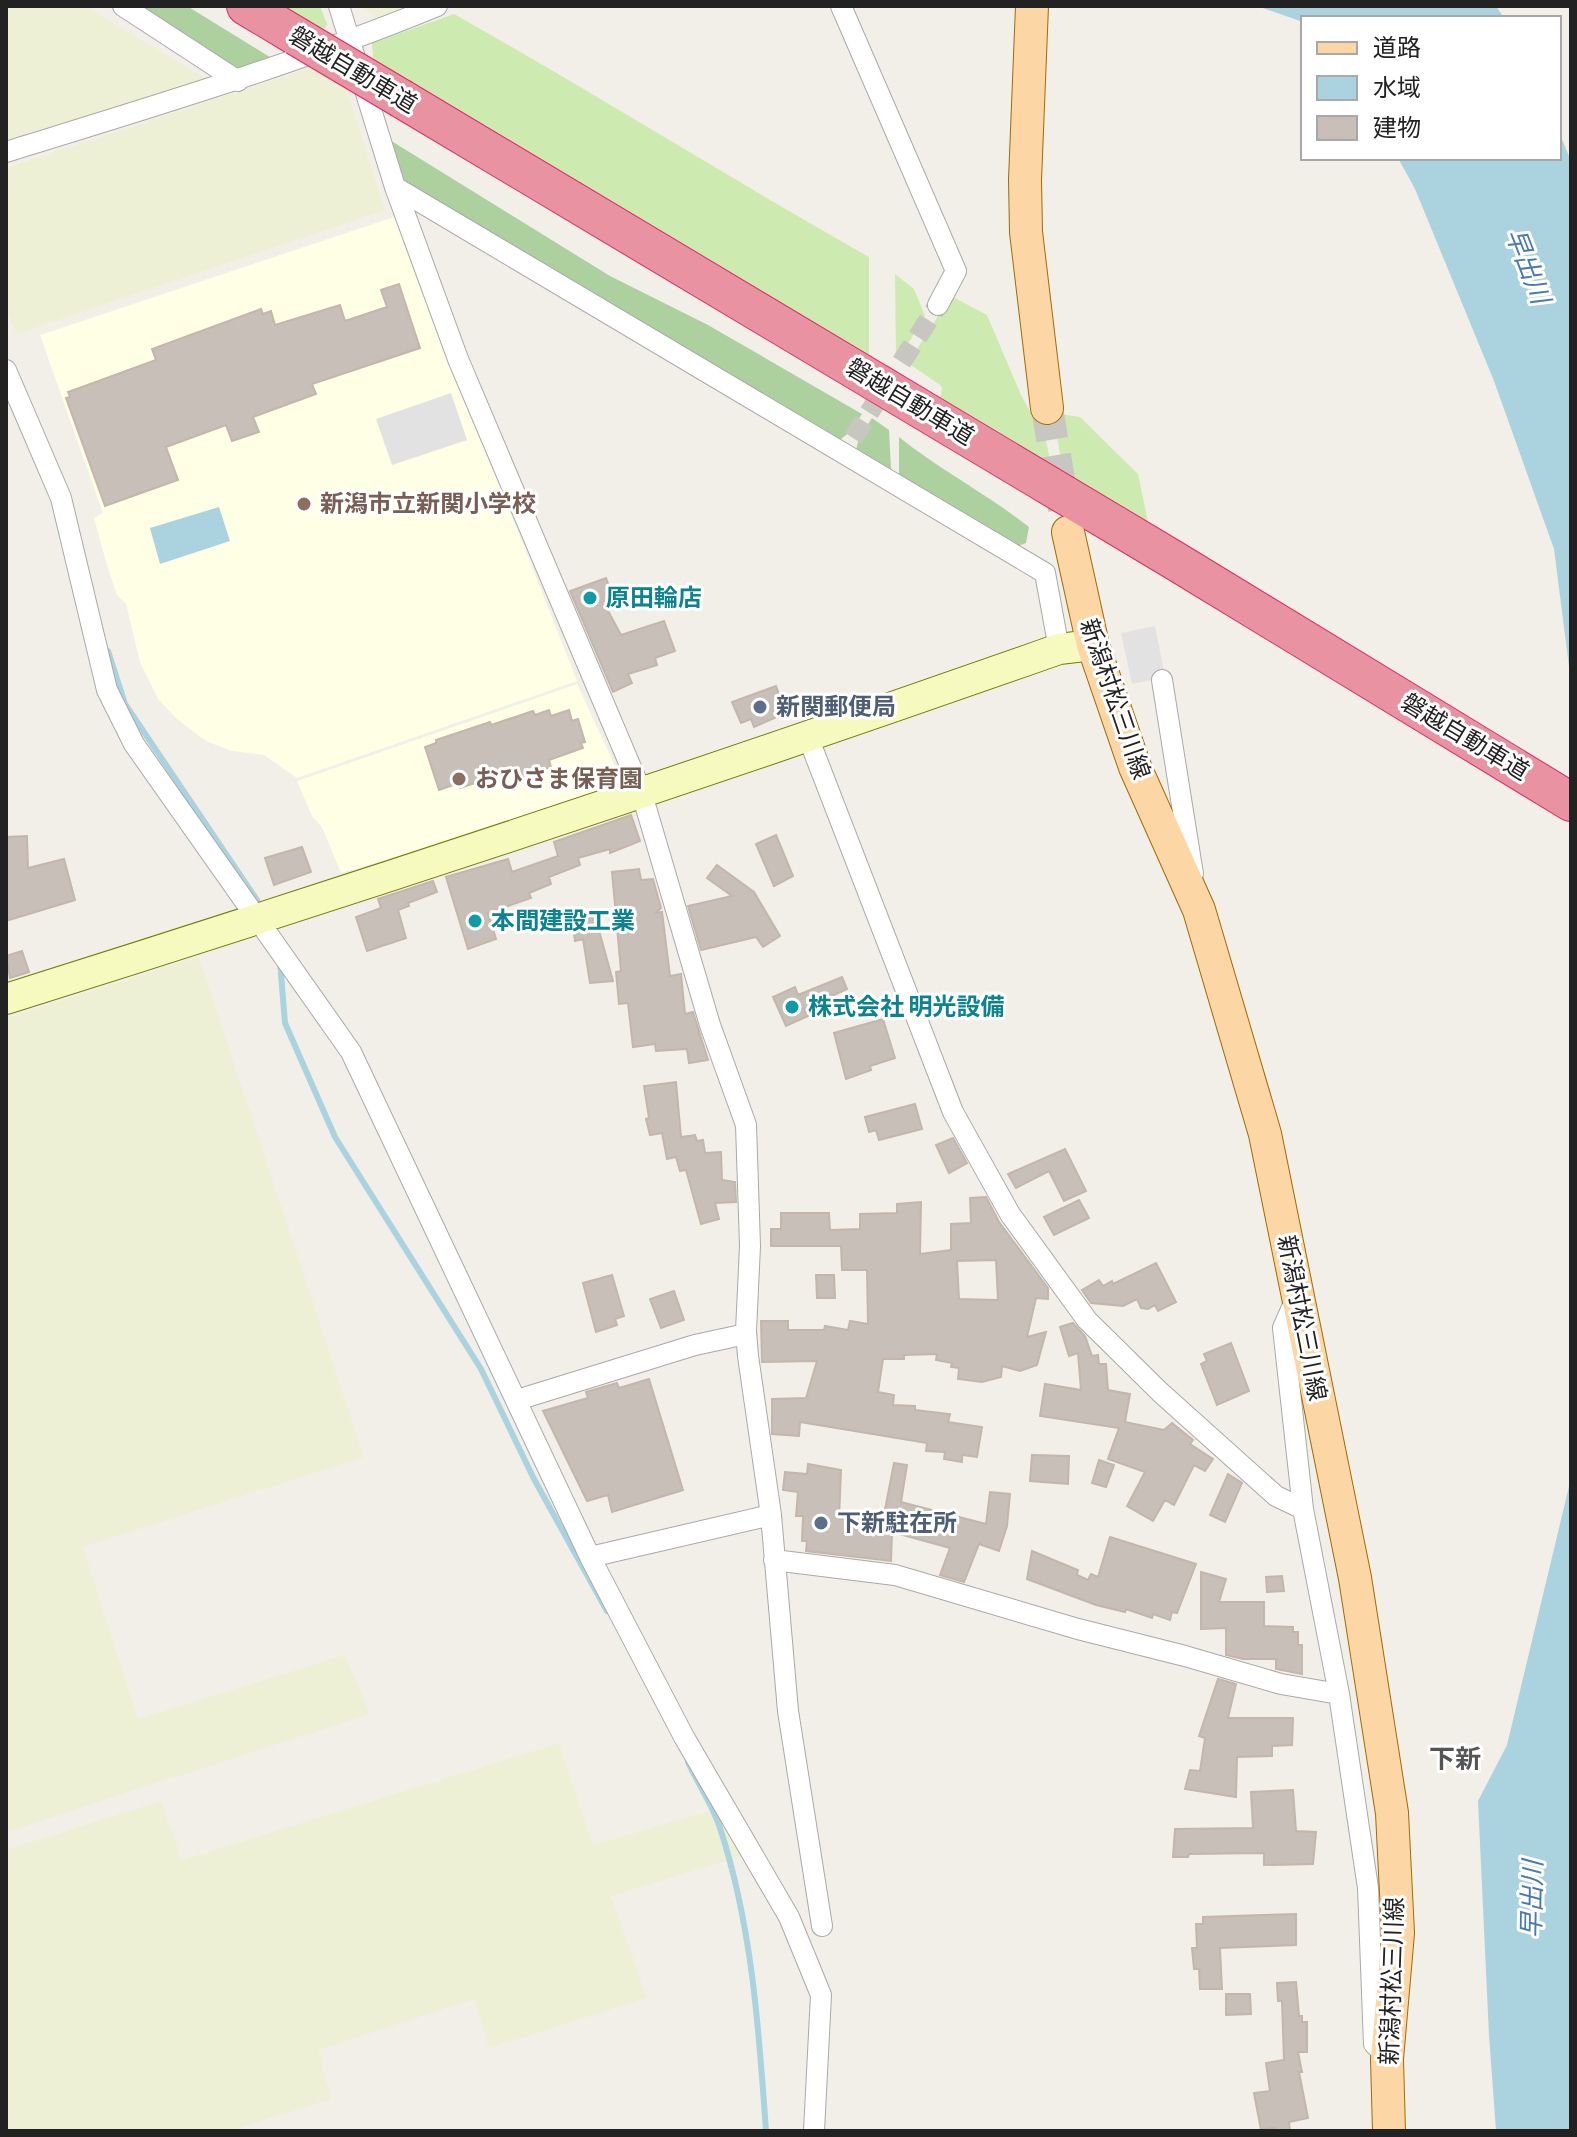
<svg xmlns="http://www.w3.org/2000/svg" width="1577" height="2137" font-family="Commissioner,'Noto Sans JP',sans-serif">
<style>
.education{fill:#ffffe5}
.farmland{fill:#eef0d5}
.grass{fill:#cdebb0}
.forest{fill:#add19e}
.parking{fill:#e2e2e2}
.water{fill:#aad3df}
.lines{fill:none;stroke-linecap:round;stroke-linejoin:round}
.stream{stroke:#aad3df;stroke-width:6}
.building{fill:#c7bfb8;stroke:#c4b6ab;stroke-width:2;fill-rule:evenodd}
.street-tunnel{stroke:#c8c6c1;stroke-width:20;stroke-dasharray:20 10;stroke-linecap:butt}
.primary-tunnel{stroke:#c8c6c1;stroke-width:32;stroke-dasharray:32 16;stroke-linecap:butt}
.street-casing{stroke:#a9a9a9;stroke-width:22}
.secondary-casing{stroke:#707d05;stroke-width:32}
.primary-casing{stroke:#a06b00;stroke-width:34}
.highway-casing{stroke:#dc2a67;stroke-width:40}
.street{stroke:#fff;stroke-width:20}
.secondary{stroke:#f7fabf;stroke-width:30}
.primary{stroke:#fcd6a4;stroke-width:32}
.highway{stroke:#e892a2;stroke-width:38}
.highway-bridge-casing{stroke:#dc2a67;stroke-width:40;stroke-linecap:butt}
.highway-bridge{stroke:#e892a2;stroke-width:38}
.education-dot{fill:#8d6e63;stroke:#fff;stroke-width:3}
.culture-dot{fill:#0f9aa8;stroke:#fff;stroke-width:3}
.service-dot{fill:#5c6f8a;stroke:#fff;stroke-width:3}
.labels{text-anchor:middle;stroke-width:6;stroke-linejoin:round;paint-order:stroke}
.street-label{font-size:24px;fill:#222;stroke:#fff}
.education-label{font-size:24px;font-weight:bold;fill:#785e54;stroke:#fff;text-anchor:start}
.culture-label{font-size:24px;font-weight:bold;fill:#0d838f;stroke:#fff;text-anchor:start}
.service-label{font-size:24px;font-weight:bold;fill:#4e5e75;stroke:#fff;text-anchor:start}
.water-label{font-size:26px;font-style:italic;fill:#4a7aab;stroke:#fff}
.neighbourhood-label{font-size:26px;font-weight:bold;fill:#555;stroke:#fff}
</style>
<rect width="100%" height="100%" fill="#f2efe9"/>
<path class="education" d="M394 217 450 369 515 524 577 681 297 778 264 755 232 751 206 741 177 719 158 699 140 662 126 604 117 595 106 562 94 518 103 513 40 335Z
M577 684 617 770 615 783 610 790 510 823 341 873 322 827 312 816 297 781Z"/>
<path class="farmland" d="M6 6H86L209 81 6 146Z
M359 6H411L381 19Z
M316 66 346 88 385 210 17 334 6 311V168Z
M199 957 364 1457 83 1547 138 1719 345 1655 370 1714 6 1832V1018Z
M559 1743 593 1845 719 1808 745 1855 611 1896 647 1998 489 2048 474 1999 319 2050 331 2099 230 2131H6V1850L161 1801 182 1860Z"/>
<path class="grass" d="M263 6H320L327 24 319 40Z
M454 14C594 93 729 178 869 257V360L374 68 372 43Z
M895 274 914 289 925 316 900 357 896 355Z
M951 296 987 315 1021 395 1046 440 1054 481 940 401 942 388 940 385 908 363Z
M1053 413 1080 417 1138 474 1152 541 1065 483Z"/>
<path class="forest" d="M135 6H187L278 62 238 76Z
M385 137 610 276 708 325 862 414 850 432 837 442 399 182Z
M872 418 889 430 891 469H882L855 454 859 438Z
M899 437C940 470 987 494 1029 527L1026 543 1013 548 899 478Z"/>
<path class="parking" d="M451 393 467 440 392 465 376 419Z
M1155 626 1165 677 1132 684 1121 633Z"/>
<path class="water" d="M1257 6H1496L1504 18H1303V22Z
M1559 132 1571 161V682L1554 549 1494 381 1415 189 1398 158H1559Z
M219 507 230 541 160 564 150 528Z
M1571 1478V2131H1496L1489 2035 1478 1801 1507 1745Z"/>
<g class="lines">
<path class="stream" d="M108 651 125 704 257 900
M280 962 285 1023 335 1137 481 1369 534 1479 607 1611
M688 1762C698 1784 713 1806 720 1828 752 1925 759 2031 766 2131"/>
</g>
<path class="building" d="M399 284 420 348 312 384 316 394 253 417 259 432 232 441 226 425 166 447 178 480 105 506 66 398 70 397 68 392 156 360 152 349 261 309 263 314 271 311 275 325 340 305 345 321 387 307 381 290Z
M606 578 616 604 606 607 621 635 664 621 675 651 655 658 657 665 628 674 632 683 613 692 570 591Z
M776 686 786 713 754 727 751 719 741 723 732 702Z
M549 710 551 716 569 710 572 721 578 719 585 742 581 743 583 748 549 760 551 767 515 779 512 771 460 788 459 783 439 790 425 747 436 743V740L490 722 491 725 533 711 535 715Z
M631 815 640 841 610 853V849L578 858 580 865 549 877 551 884 529 893 531 898 488 913 496 939 468 949 446 877 508 859 512 872 558 856 554 842Z
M776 835 793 876 774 886 756 844Z
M27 836 28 868 64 859 75 900 6 921V837Z
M302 847 311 872 274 885 265 858Z
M717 865 754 892 780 936 763 947 756 937 701 950 688 906 732 896 707 878Z
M639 869 641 880 653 879 661 908 656 913 662 912 670 976 681 974 685 1014 693 1012 708 1060 689 1063 687 1049 656 1051 655 1044 633 1047 628 1003 619 1004 616 972 621 971 612 872Z
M433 881 437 892 408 903 409 906 398 910 406 938 367 951 356 917 381 908 378 899Z
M595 916 613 981 590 983 583 939 575 941 572 921Z
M22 951 29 972 10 978 6 956Z
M842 977 847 989 804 1009 808 1016 786 1026 773 997 795 987 798 995Z
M883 1019 895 1058 870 1066 871 1070 846 1079 834 1033Z
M676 1082 681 1137 695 1135 697 1141 703 1140 705 1153 721 1152 722 1180 735 1182 736 1202 715 1203 719 1219 701 1224 686 1170 680 1171 676 1157 667 1159 662 1133 650 1135 646 1119 649 1118 644 1086Z
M915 1104 922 1129 879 1140 876 1130 869 1132 865 1117Z
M953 1138 967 1163 949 1173 936 1145Z
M1065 1149 1086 1191 1064 1201 1049 1171 1016 1188 1008 1174Z
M986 1197 999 1222 1048 1288V1299L1036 1298 1027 1337 1046 1332 1037 1365 1020 1371 1002 1366 1001 1377 982 1382 958 1379 959 1368 951 1367 952 1363 936 1360 937 1354 904 1355V1359H883L878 1392 894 1395 893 1405 915 1406V1410L950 1414 948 1422 982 1427 977 1457 962 1455V1462L944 1459 945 1452 926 1451 927 1443 800 1422 799 1436 772 1434V1399L806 1398 817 1361 762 1362 761 1321H788V1330H824L825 1326 848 1330 850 1321 868 1324 867 1270H842L841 1246H771V1229H781V1213H829L830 1230 860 1229V1214L897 1213V1204L921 1202 920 1254 951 1250V1224L971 1223 970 1198ZM996 1260 998 1300 959 1299 957 1261Z
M1079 1200 1089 1218 1054 1235 1044 1217Z
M1156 1263 1176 1302 1158 1311 1155 1305 1148 1309 1141 1308 1137 1299 1123 1306 1091 1303 1082 1290 1099 1280 1103 1286 1112 1281 1113 1284Z
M612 1275 624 1316 615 1319 617 1325 596 1332 583 1283Z
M816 1275H834L835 1298H817Z
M674 1291 684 1320 661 1328 650 1299Z
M1073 1323 1085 1336 1092 1356 1098 1355 1099 1364H1106L1108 1390 1130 1394 1125 1422 1164 1430 1172 1423 1193 1440 1190 1444 1213 1459 1205 1471 1194 1465 1174 1505 1165 1500 1153 1521 1127 1506 1145 1472 1108 1459 1119 1428 1040 1416 1045 1384 1081 1390 1078 1353 1069 1356 1060 1327Z
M1231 1343 1249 1391 1217 1405 1201 1364 1207 1361 1204 1354Z
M649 1379 683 1490 612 1512 608 1495 587 1501 543 1411 588 1398 586 1392 617 1383 619 1388Z
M1032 1455 1069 1456 1068 1484 1030 1481Z
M1099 1460 1114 1465 1106 1487 1092 1483Z
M894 1463 907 1465 901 1502 986 1524 990 1492 1010 1494 1007 1526 999 1551 979 1544 964 1582 940 1575 950 1548 892 1532 891 1561 806 1551 807 1541H802L803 1516H796L798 1492 783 1490 785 1472 807 1474 808 1464 841 1470 839 1519 883 1520Z
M1228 1474 1242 1483 1225 1522 1210 1515Z
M1110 1537 1196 1564 1177 1613 1172 1612 1170 1620 1153 1614 1152 1618 1126 1609 1125 1612 1096 1605 1027 1579 1032 1551 1078 1570 1077 1575 1088 1580 1091 1574 1098 1577Z
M1201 1572 1226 1579 1219 1602H1264V1626L1293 1627V1632H1298V1645H1302V1674L1276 1669V1659H1243L1226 1655V1628L1201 1629Z
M1282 1576 1284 1591 1267 1592 1266 1577Z
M1218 1679 1236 1684 1228 1718H1293L1292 1745 1272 1746V1756L1237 1757 1236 1797 1185 1789 1190 1770 1200 1771 1205 1738 1199 1736Z
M1293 1790 1296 1831 1316 1832 1313 1864 1264 1865V1853L1189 1854 1188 1857H1173L1175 1829 1253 1828 1251 1792Z
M1296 1914V1945L1220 1948 1222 1989H1200L1199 1969H1194L1192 1948H1197L1196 1924H1203V1917Z
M1296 1982 1299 2016H1302V2022H1307V2052H1298L1302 2072H1299L1308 2118 1289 2122 1290 2131H1274V2128L1261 2130 1254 2093 1270 2091 1266 2063 1284 2060 1282 2001H1278L1277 1983Z
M1226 1994H1250L1251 2014 1226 2015Z"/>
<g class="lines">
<path class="street-tunnel" d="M853 438 938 305"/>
<path class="primary-tunnel" d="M1047 408 1064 509"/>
<g class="street-casing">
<path id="street" d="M123 6 238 81
M339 6 395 187 458 359 641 791 710 1025 746 1125 750 1246 746 1331 748 1356 771 1515 788 1711 822 1926
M841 6 956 271 938 305
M6 152C151 107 296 64 437 6
M395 187 1045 573 1059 649
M6 370 61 498 107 690 134 744 351 1052 590 1557 684 1737 789 1917 821 1995 814 2131
M1162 680 1193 874
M808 737 953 1112 1010 1214 1087 1320 1160 1392 1276 1496 1303 1509 1283 1328 1297 1296
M517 1400 695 1345 746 1334
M1303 1509 1339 1694 1368 1888 1374 2044 1382 2052
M590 1557 771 1515
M774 1560 895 1575 1078 1629 1185 1656 1281 1684 1339 1694"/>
</g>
<g class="secondary-casing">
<path id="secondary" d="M6 999C359 888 710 772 1059 649L1093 645"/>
</g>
<g class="primary-casing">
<path id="primary" d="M1032 6 1025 180 1026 232 1047 408
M1068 532 1093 645 1135 767 1199 910 1265 1134 1355 1578 1392 1813 1398 1933 1387 2059 1389 2131"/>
</g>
<g class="highway-casing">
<path id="highway" d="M246 6 296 36
M402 99 1172 559 1571 802"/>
</g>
<use href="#street" class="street"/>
<use href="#secondary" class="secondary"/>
<use href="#primary" class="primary"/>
<use href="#highway" class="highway"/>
<g class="highway-bridge-casing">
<path id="highway-bridge" d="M296 36 402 99"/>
</g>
<use href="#highway-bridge" class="highway-bridge"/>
</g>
<g class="education-dot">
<circle cx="304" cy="504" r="8"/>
<circle cx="459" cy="779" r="8"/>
</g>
<g class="culture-dot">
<circle cx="590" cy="598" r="8"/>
<circle cx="475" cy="921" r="8"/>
<circle cx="792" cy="1007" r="8"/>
</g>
<g class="service-dot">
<circle cx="760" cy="707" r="8"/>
<circle cx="821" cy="1523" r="8"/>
</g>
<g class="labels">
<g class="street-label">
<text transform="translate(353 70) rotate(31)" y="8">磐越自動車道</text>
<text transform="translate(910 402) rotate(31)" y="8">磐越自動車道</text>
<text transform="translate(1115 699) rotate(71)" y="8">新潟村松三川線</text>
<text transform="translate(1465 737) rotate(31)" y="8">磐越自動車道</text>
<text transform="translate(1302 1318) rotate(79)" y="8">新潟村松三川線</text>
<text transform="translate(1392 1981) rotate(-88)" y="8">新潟村松三川線</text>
</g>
<g class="education-label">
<text x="320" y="512">新潟市立新関小学校</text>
<text x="475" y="787">おひさま保育園</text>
</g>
<g class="culture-label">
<text x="606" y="606">原田輪店</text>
<text x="491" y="929">本間建設工業</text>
<text x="808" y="1015">株式会社 明光設備</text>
</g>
<g class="service-label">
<text x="776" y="715">新関郵便局</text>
<text x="837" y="1531">下新駐在所</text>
</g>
<g class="water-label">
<text transform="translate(1528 266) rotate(69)" y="9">早出川</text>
<text transform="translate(1532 1899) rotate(-89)" y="9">早出川</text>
</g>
<g class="neighbourhood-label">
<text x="1455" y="1768">下新</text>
</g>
</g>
<rect width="1577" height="2137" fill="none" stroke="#222222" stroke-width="16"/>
<rect x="1301" y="16" width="260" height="144" fill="#ffffff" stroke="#a7a7a7" stroke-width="2"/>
<rect x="1317" y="42" width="40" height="12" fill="#fcd6a4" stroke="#a7a7a7" stroke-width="2"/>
<text x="1373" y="56" font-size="24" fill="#222222">道路</text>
<rect x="1317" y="76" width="40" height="24" fill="#aad3df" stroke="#a7a7a7" stroke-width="2"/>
<text x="1373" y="96" font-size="24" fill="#222222">水域</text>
<rect x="1317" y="116" width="40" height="24" fill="#c7bfb8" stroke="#a7a7a7" stroke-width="2"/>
<text x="1373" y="136" font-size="24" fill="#222222">建物</text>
</svg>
